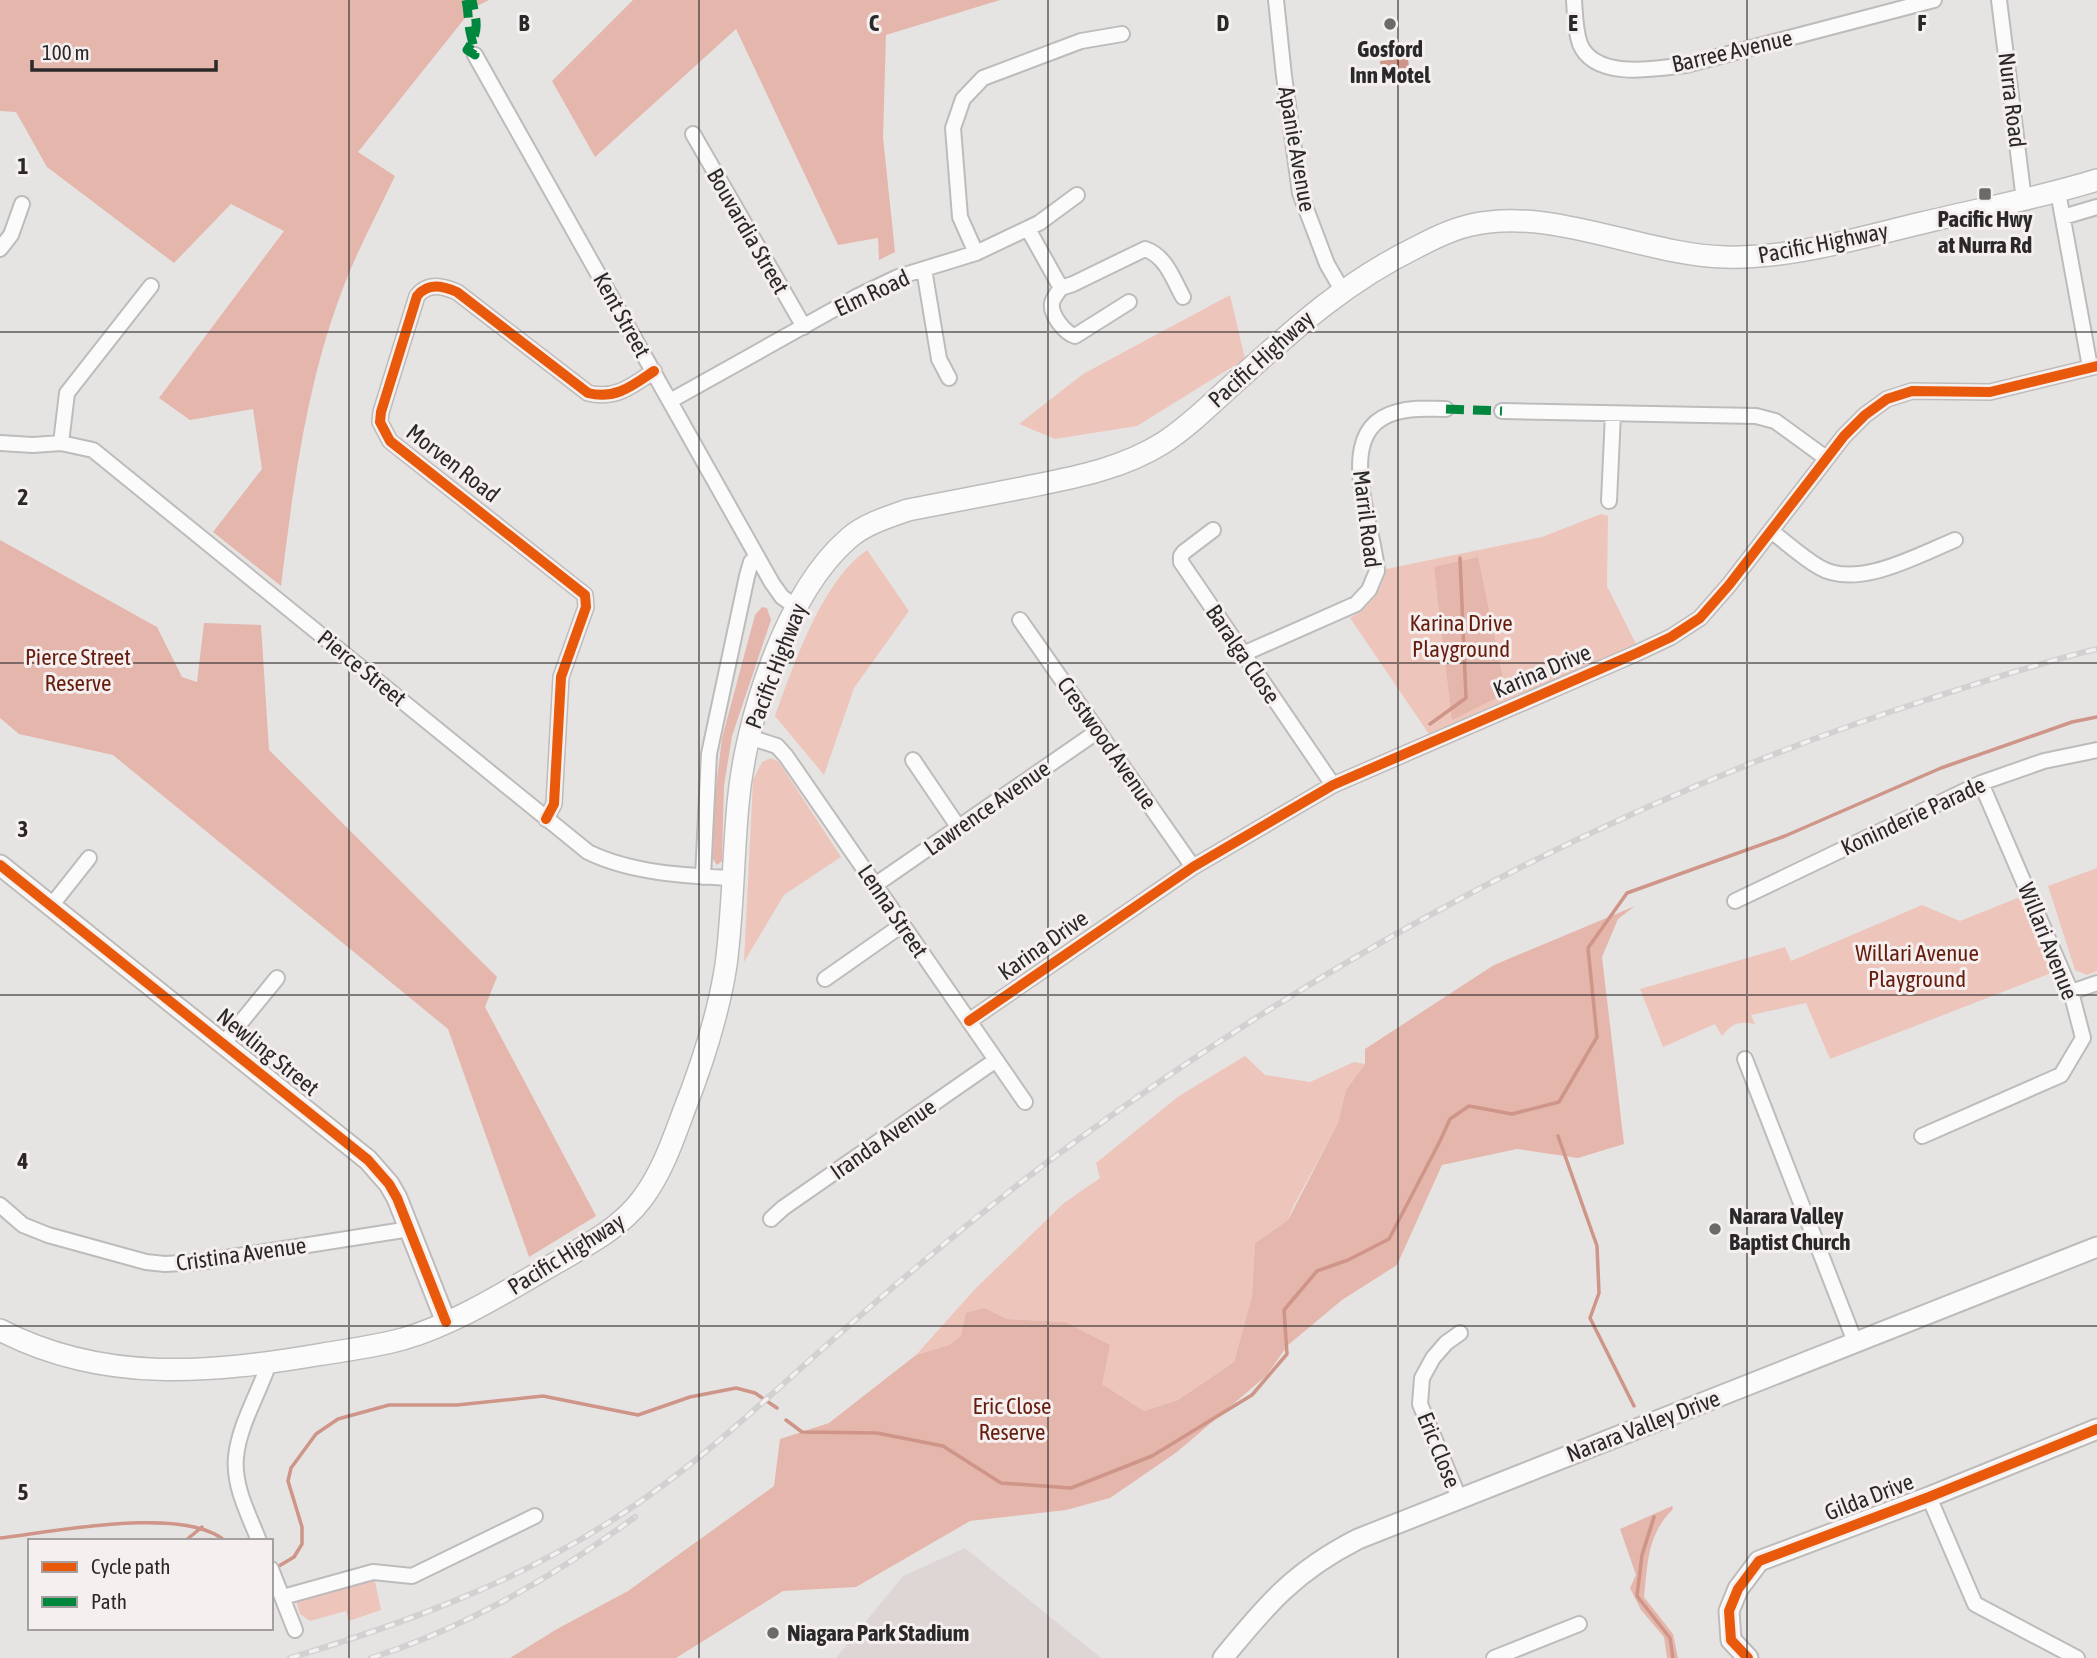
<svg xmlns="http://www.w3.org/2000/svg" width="2097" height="1658" font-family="'Asap Condensed',sans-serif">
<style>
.built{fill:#ded6d4}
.green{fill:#edc5bb}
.forest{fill:#e5b6ab}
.water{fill:#ce9588}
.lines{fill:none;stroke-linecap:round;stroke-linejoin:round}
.stream{stroke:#ce9588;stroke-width:3.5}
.street-casing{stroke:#bdbcbb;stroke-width:18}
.secondary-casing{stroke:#bdbcbb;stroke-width:23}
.primary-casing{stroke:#bdbcbb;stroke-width:24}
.street{stroke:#fbfbfb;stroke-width:14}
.secondary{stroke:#fbfbfb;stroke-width:19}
.primary{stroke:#fbfbfb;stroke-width:21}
.rail-casing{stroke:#d2d1d1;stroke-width:6}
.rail{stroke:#f5f0ef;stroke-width:3.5;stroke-dasharray:10;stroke-linecap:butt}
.quiet{stroke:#00873e;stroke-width:9;stroke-dasharray:18 9;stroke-linecap:butt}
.cycleway-casing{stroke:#f5f0ef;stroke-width:15}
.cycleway{stroke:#e8590c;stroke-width:10}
.grid{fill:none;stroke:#2a2828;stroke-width:2;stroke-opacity:0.55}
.poi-dot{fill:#6c6a69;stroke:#f5f0ef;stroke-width:2.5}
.labels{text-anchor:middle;stroke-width:6;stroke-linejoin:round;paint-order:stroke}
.poi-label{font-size:23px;font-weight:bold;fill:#2a2828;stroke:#f5f0ef}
.street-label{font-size:23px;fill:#2a2828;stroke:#f5f0ef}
.park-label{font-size:23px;fill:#671d0e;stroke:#f5f0ef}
.grid-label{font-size:23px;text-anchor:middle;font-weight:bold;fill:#2a2828;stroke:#f5f0ef;stroke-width:6;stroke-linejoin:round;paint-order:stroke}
</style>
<rect width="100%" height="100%" fill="#e6e4e3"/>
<path class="built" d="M965 1548 1101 1658H836L903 1576Z"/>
<path class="green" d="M1230 295 1245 359 1137 426 1055 439 1019 424 1083 374Z
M1601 514 1608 516 1607 586 1637 646 1431 737 1350 618C1371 606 1381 593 1386 569L1542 537Z
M867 550 909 611 854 688 824 775 775 716C794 665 821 582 867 550Z
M771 758 779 762 841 857 784 895 744 962 753 780 762 762Z
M2097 868V971L2087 975 2075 970 2048 886Z
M2025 895 2054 972 1830 1059 1806 1003 1751 1015 1755 1024C1739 1021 1732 1023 1722 1036L1715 1024 1663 1047 1640 989 1785 947 1791 961 1922 905 1960 921Z
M1245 1056 1265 1075 1310 1082 1354 1062 1365 1064 1346 1090 1343 1114 1293 1207 1288 1220 1255 1243 1252 1296 1234 1362 1178 1400 1144 1411 1102 1384 1065 1322 1007 1319 985 1308 961 1336 949 1345 916 1355 975 1289 1064 1203 1100 1178 1096 1163 1179 1096Z
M374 1577 381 1610 349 1621 346 1611 310 1621 300 1614 296 1600Z"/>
<path class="forest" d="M0 0H489L473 8 358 152 395 176C380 208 363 240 349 273 308 372 294 480 281 586L213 532 262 469 253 409 190 420 159 398 284 231 231 204 174 263 47 167 16 112 0 111Z
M633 0H1000L886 35 883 137 895 252 879 260 878 238 838 245 736 29 595 157 552 81Z
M0 540 157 627 182 677 197 682 204 623 261 625 269 750 497 977 485 1007 596 1216 529 1257 448 1029 113 755 19 734 0 718Z
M1478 557 1506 693 1452 720 1434 567Z
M762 607 767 608 771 620 732 736 724 786 722 861 717 865 713 859 714 805 722 738 755 615Z
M1635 906 1618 919 1602 957 1624 1144 1578 1158 1517 1149 1442 1165 1397 1265 1342 1300 1288 1345 1266 1376 1177 1452 1110 1498 1066 1510 970 1521 856 1587 783 1591 676 1658H510L557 1629 628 1591 774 1486 780 1439 829 1423 916 1355 949 1345 961 1336 966 1313 985 1308 1007 1319 1065 1322 1110 1345 1102 1384 1144 1411 1178 1400 1234 1362 1252 1296 1255 1243 1288 1220 1339 1121 1346 1090 1365 1064V1049L1494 965Z
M1672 1506 1673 1509C1647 1535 1648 1562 1644 1597L1673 1634 1678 1658H1667L1664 1637 1641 1610 1630 1588 1636 1575 1620 1529Z"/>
<path class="water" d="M1408 58 1409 68 1381 71 1380 61Z"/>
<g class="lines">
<path class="stream" d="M1430 724 1466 698 1460 558
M1558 1136 1597 1246 1599 1293 1590 1318 1634 1406
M786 1420 802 1432 877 1433 943 1446 1001 1483 1071 1488 1152 1456 1252 1395 1287 1354 1284 1310 1317 1271 1348 1260 1389 1239 1440 1141 1450 1119 1469 1106 1512 1114 1559 1102 1597 1037 1588 948 1627 893 1785 836 1941 768 2072 722 2097 717
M1654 1517 1642 1555 1637 1596 1670 1638 1673 1658
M0 1538C52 1532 185 1505 225 1541
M185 1541 202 1527
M273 1566H279L294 1557 302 1544V1527L288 1481 291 1468 316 1434 338 1419 389 1405H457L543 1396 638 1415 690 1397 736 1388 755 1393 777 1408"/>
<g class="street-casing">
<path id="street" d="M1276 0 1284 76 1300 193 1327 264 1342 290
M1574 0C1575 14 1575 30 1580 44 1595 80 1655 69 1686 65L1934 0
M1999 0 2024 200
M475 55 772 583 782 597 795 606
M693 134 804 327
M2058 192 2090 367
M2063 217 2097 207
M1028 229 1061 288C1058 292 1053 298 1052 303 1050 315 1065 333 1075 336L1129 302
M0 249 11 235 22 204
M976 253 960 217 953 128 963 99 983 78 1081 41 1122 34
M924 269 939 359 949 378
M1061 288 1073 284 1145 249C1166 256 1173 279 1183 297
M670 401 856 297 898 277 976 253 1039 223 1077 195
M1502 411 1756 416 1775 421 1826 458
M0 443 33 445 61 443 93 450 588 852C631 873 685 876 733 878
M61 443 67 393 151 286
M1609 501 1613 414
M1213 530 1184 552 1181 556V562L1333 785
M1771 531C1787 543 1802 557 1819 567 1857 590 1918 555 1955 540
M1020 620 1193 867
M1243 654 1356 604 1369 590 1377 571C1374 524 1330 429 1397 412 1413 407 1430 409 1446 409
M749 737 777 746 786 756 1025 1102
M913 760 959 828
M546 819 554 804 561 677 586 607 585 595 390 441 380 422 381 412 417 296C428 282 443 286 457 292L588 393C615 400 632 386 654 371
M703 877 709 754 747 576 751 562 757 556
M875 885 1098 731
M1735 901 1981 783 2044 761 2097 750
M51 906 89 858
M825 979 902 925
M2071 992 2097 983
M969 1021 1193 867 1333 785 1637 653 1671 637 1700 618 1729 585 1844 436 1865 415 1887 399 1912 391 1990 392 2097 366
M224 1043 277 978
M1745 1059 1855 1342
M1922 1136 2061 1075 2083 1038 2071 992 1981 783
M0 1205 23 1225 48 1235 146 1262 165 1264 200 1262 410 1229
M771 1219 783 1208 996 1060
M1929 1497 1975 1604 2077 1658
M1459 1498 1420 1404 1422 1378 1433 1358 1446 1343 1460 1333
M259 1541C249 1515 233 1486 236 1457 239 1425 259 1393 269 1363
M271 1569 295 1630
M283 1597 373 1572 412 1576 535 1516
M1494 1658 1579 1624"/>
</g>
<g class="secondary-casing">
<path id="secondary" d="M0 865 368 1160 389 1184 397 1198 446 1322
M1223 1658C1267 1604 1295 1571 1358 1539L2097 1247
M1748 1658 1731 1640 1729 1611 1738 1589 1759 1561 1929 1497 2097 1429"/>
</g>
<g class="primary-casing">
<path id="primary" d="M0 1330C104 1384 212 1373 323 1354 350 1350 377 1346 403 1339 454 1324 502 1294 547 1268 581 1248 618 1231 642 1199 661 1174 672 1143 683 1113 702 1065 718 1017 726 965 733 912 733 858 738 804 745 722 785 593 849 538 865 524 888 517 908 510 946 503 984 495 1022 488 1071 478 1120 470 1163 443 1188 427 1210 405 1232 385 1292 331 1343 283 1417 247 1434 238 1452 229 1471 225 1552 206 1643 255 1725 257 1791 259 1858 238 1922 223 1980 209 2039 198 2097 180"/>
</g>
<use href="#street" class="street"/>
<use href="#secondary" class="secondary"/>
<use href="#primary" class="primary"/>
<g class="rail-casing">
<path id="rail" d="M290 1658C403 1624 518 1582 617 1517 691 1470 755 1409 820 1351 901 1279 984 1208 1072 1144 1332 953 1618 800 1926 700 1982 682 2039 663 2097 649
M371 1658C465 1628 555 1576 635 1517"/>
</g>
<use href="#rail" class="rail"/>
<path class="quiet" d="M466 0C468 9 468 16 469 25 470 35 474 45 475 55L467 50C481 29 476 22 472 0
M1446 409 1502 411"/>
<g class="cycleway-casing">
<path id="cycleway" d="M546 819 554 804 561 677 586 607 585 595 390 441 380 422 381 412 417 296C428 282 443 286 457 292L588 393C615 400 632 386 654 371
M0 865 368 1160 389 1184 397 1198 446 1322
M969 1021 1193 867 1333 785 1637 653 1671 637 1700 618 1729 585 1844 436 1865 415 1887 399 1912 391 1990 392 2097 366
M1748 1658 1731 1640 1729 1611 1738 1589 1759 1561 1929 1497 2097 1429"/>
</g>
<use href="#cycleway" class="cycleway"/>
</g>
<path class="grid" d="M349 0V1658M699 0V1658M1048 0V1658M1398 0V1658M1747 0V1658M0 332H2097M0 663H2097M0 995H2097M0 1326H2097"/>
<g class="poi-dot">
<circle cx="1390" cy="24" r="7"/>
<rect x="1978" y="187" width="14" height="14" rx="3.5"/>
<circle cx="1715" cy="1229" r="7"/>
<circle cx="773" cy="1633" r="7"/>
</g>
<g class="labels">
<g class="poi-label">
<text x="1390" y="57">Gosford<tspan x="1390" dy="26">Inn Motel</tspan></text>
<text x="1985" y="227">Pacific Hwy<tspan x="1985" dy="26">at Nurra Rd</tspan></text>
<text x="1729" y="1224" text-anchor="start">Narara Valley<tspan x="1729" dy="26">Baptist Church</tspan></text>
<text x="787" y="1641" text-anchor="start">Niagara Park Stadium</text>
</g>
<g class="street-label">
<text transform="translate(1732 51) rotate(-13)" y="8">Barree Avenue</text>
<text transform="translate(2012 100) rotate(83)" y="8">Nurra Road</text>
<text transform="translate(1297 149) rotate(80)" y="8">Apanie Avenue</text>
<text transform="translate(748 231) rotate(60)" y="8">Bouvardia Street</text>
<text transform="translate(1823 243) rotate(-11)" y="8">Pacific Highway</text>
<text transform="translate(872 293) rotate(-25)" y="8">Elm Road</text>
<text transform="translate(622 315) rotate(61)" y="8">Kent Street</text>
<text transform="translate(1261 359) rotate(-42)" y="8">Pacific Highway</text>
<text transform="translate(453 463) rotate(38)" y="8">Morven Road</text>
<text transform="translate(1367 519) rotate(83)" y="8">Marril Road</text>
<text transform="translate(1243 654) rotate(56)" y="8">Baralga Close</text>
<text transform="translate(776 666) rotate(-69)" y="8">Pacific Highway</text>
<text transform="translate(362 668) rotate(39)" y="8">Pierce Street</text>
<text transform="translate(1542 671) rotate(-23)" y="8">Karina Drive</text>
<text transform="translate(1107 743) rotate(55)" y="8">Crestwood Avenue</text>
<text transform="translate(987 808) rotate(-35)" y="8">Lawrence Avenue</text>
<text transform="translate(1913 816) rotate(-25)" y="8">Koninderie Parade</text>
<text transform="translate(893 911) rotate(56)" y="8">Lenna Street</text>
<text transform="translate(2048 941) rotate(68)" y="8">Willari Avenue</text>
<text transform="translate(1043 945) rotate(-35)" y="8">Karina Drive</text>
<text transform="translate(268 1052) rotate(39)" y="8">Newling Street</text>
<text transform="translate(883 1139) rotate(-35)" y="8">Iranda Avenue</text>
<text transform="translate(241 1254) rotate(-8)" y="8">Cristina Avenue</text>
<text transform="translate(566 1254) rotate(-32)" y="8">Pacific Highway</text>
<text transform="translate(1643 1426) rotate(-21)" y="8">Narara Valley Drive</text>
<text transform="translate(1439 1450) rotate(68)" y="8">Eric Close</text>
<text transform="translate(1869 1497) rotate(-21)" y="8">Gilda Drive</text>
</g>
<g class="park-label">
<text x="1461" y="631">Karina Drive<tspan x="1461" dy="26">Playground</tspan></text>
<text x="78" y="665">Pierce Street<tspan x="78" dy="26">Reserve</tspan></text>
<text x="1917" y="961">Willari Avenue<tspan x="1917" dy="26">Playground</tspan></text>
<text x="1012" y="1414">Eric Close<tspan x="1012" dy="26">Reserve</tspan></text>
</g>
</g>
<g class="grid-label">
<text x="524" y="31">B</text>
<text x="874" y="31">C</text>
<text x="1223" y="31">D</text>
<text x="1573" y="31">E</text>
<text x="1922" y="31">F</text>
<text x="23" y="174">1</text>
<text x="23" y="505">2</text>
<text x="23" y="837">3</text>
<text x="23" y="1169">4</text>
<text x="23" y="1500">5</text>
</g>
<rect x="28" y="1539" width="245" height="91" fill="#f5f0ef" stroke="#a4a09f" stroke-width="2"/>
<rect x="42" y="1562" width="35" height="10" fill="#e8590c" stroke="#a4a09f" stroke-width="2"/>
<text x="91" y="1574" font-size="21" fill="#2a2828">Cycle path</text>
<rect x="42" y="1597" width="35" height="10" fill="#00873e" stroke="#a4a09f" stroke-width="2"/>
<text x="91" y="1609" font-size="21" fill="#2a2828">Path</text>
<path d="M32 60v10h184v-10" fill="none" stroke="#2a2828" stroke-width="3.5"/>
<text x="42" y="60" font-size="21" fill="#2a2828" stroke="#f5f0ef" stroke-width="5" paint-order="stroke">100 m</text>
</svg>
